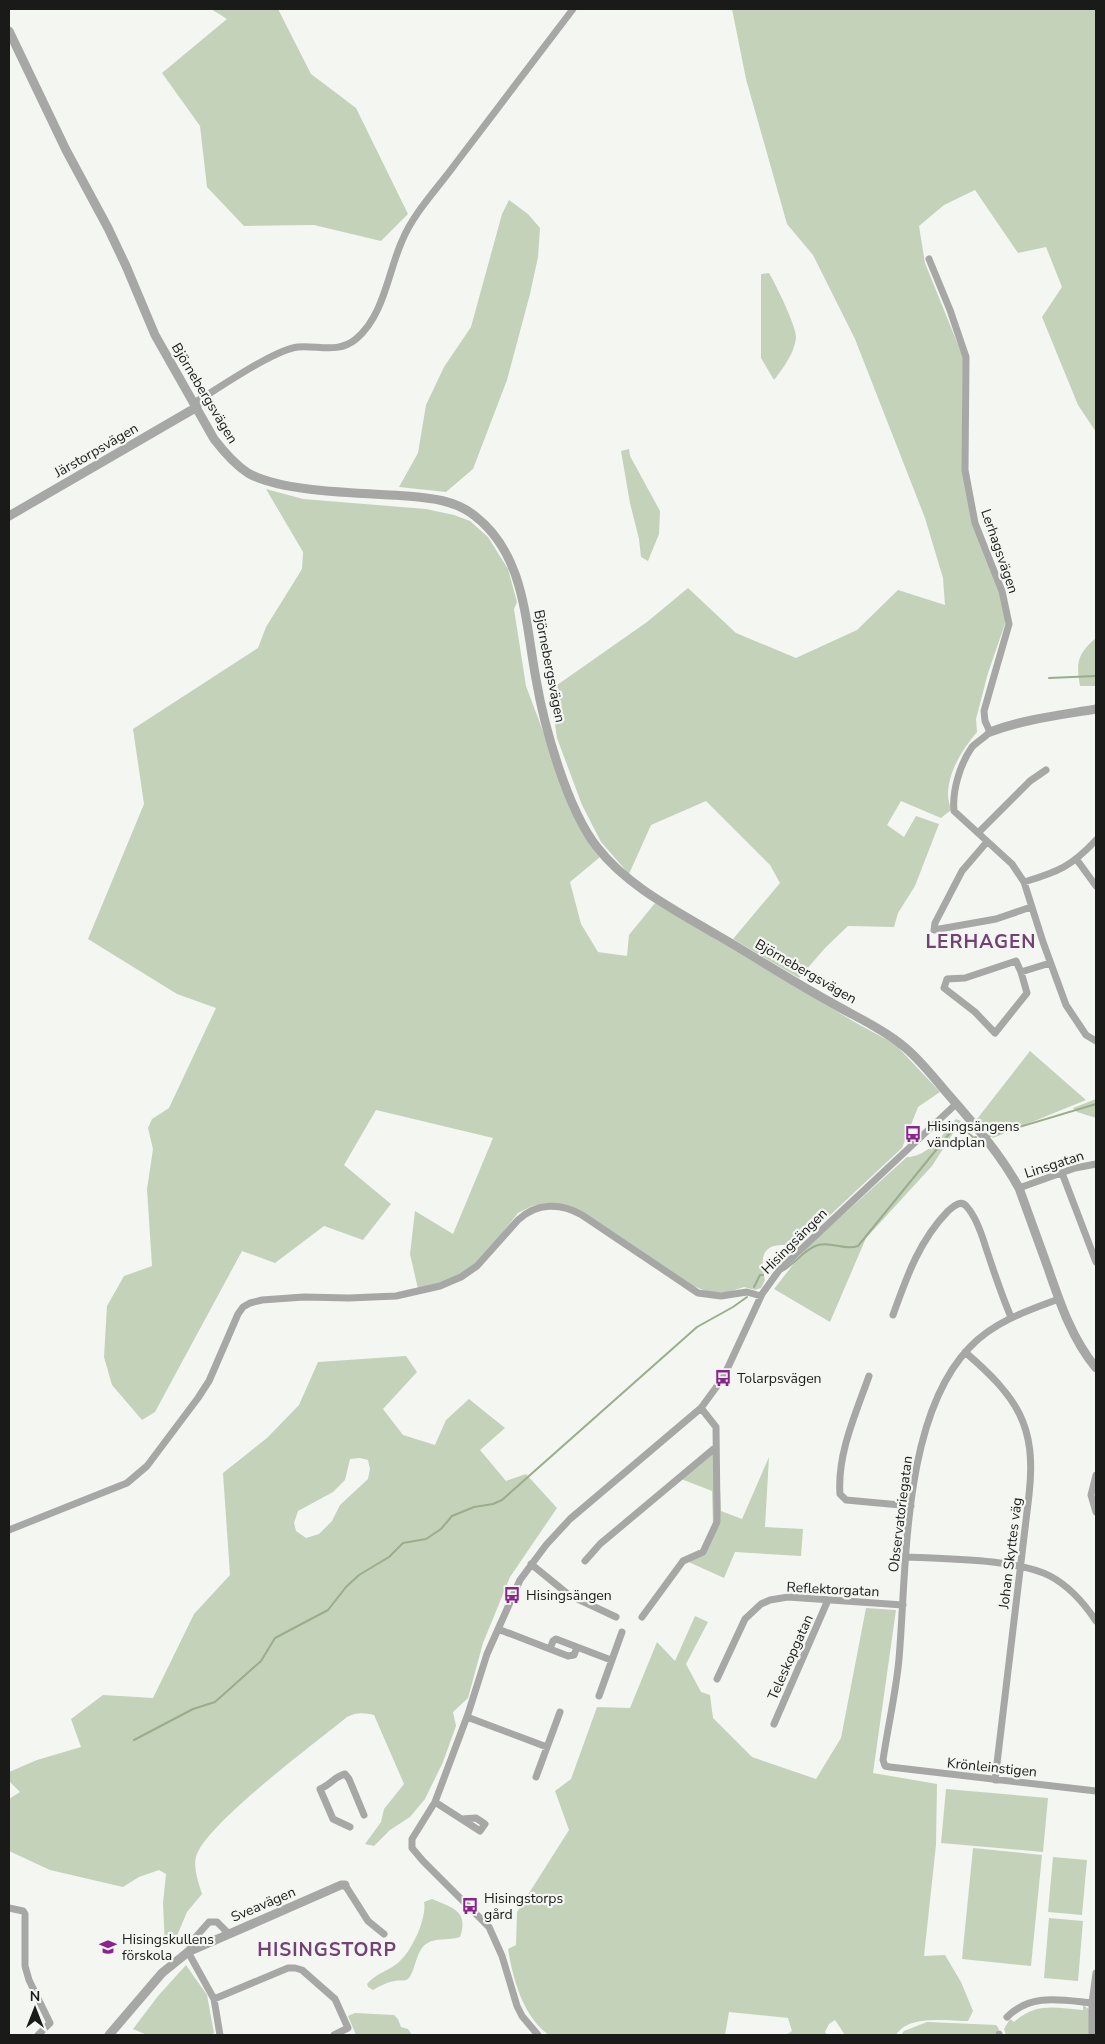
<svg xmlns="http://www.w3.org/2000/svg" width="1105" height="2044" font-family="'Nunito Sans',sans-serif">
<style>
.green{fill:#c4d2ba;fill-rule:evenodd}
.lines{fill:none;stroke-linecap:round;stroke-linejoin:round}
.stream{stroke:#9aad8c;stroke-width:2}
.minor{stroke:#a7a8a6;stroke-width:7}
.tertiary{stroke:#a7a8a6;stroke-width:9}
.labels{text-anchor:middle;stroke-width:4.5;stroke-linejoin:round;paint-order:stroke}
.street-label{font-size:14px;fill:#1a1b19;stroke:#f4f6f2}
.poi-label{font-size:14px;fill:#1a1b19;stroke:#f4f6f2;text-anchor:start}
.district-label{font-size:19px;font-weight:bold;letter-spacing:1px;fill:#734174;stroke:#f4f6f2}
</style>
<rect width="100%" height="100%" fill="#f4f6f2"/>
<path class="green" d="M211 9H278L311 74 356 108 408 214 381 241 314 225 244 226 207 187 200 126 162 73 227 19Z
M732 9H1096V432L1078 405 1042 317 1062 287 1046 247 1018 253 975 190 944 205 919 226 925 263 963 357 962 422 973 524 1000 592 1006 621 988 673 976 719 977 732C963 749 948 771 948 795 948 800 950 806 951 810L941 818 901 801 887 825 904 837 916 816 939 824 915 886 898 913 894 927 848 926 826 947 799 978 733 939 780 883 770 865 706 801 651 825 629 874 601 842 582 805 557 738 550 690 647 622 688 588 736 633 796 658 857 630 898 590 945 605 943 578 925 518 855 339 813 255 787 224 746 79Z
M509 200 528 214 540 228 538 257 530 294 507 380 473 469 446 492 399 487 418 453 426 405 444 367 471 327 502 214Z
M769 273C775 283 797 327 796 338 794 354 783 368 774 380L761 358V274Z
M629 449 630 456 660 511 659 534 648 561 641 557 639 539 630 503 621 451Z
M266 489 303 499 426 509 454 515 470 521 488 537 508 569 517 602 514 609 526 686 577 822 600 857 570 882 581 924 598 952 627 956 629 935 655 903 858 1024 895 1044 940 1092 918 1107 902 1148 797 1246C766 1242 758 1250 765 1280L761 1288 755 1290 744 1287 729 1292 711 1293 683 1282 589 1216 549 1204 532 1206 518 1213 489 1250 473 1267 442 1284 418 1289 410 1254 415 1211 453 1234 493 1138 376 1110 344 1165 391 1204 363 1240 324 1226 275 1263 242 1251 155 1412 142 1420 112 1385 104 1357 107 1306 124 1276 152 1266 147 1189 153 1149 148 1128 152 1119 169 1108 216 1008 177 994 88 939 144 804 133 729 258 648 266 627 302 569 303 552Z
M1096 638V686H1080C1076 663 1077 654 1096 638Z
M1030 1051 1086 1100 993 1138 977 1119Z
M1096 1099V1118L1077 1112 1073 1108Z
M956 1119 961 1121 932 1166 866 1238 830 1322 774 1289 807 1247 907 1157C928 1157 943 1134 956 1119Z
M406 1356 417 1372 383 1409 403 1435 435 1445 446 1420 469 1399 505 1428 480 1450 506 1481 526 1474 557 1508 510 1577 483 1643 468 1698 453 1712 456 1726 443 1762 425 1799 410 1817 390 1830 374 1846 365 1844 381 1822 384 1809 404 1784 374 1715C364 1713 357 1712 347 1717 318 1741 204 1825 196 1857 193 1868 199 1884 202 1894L187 1912 176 1938 165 1947 163 1903 166 1874 159 1870 139 1877 123 1887 50 1870 9 1851V1799L20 1792 9 1781V1772L37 1760 81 1747 71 1719 103 1695 153 1698 194 1614 230 1575 223 1473 267 1438 299 1405 318 1362ZM360 1458 368 1460 370 1469 368 1479 340 1505 332 1521 319 1534 306 1538 296 1531 294 1523 298 1511 333 1492 345 1480 350 1459Z
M718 1441 721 1511 742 1519 769 1457 765 1527 803 1529 801 1556 735 1552 724 1578 682 1559 701 1551 713 1526 712 1491 676 1477Z
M866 1608 896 1610 873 1773 937 1784 936 1845 924 1956 945 1955 961 1982 973 2011 968 2021C948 2021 908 2014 896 2035H845L835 2020 829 2024 825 2032 827 2035H786L792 2031 788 2018 729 2012 725 2035H549C523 2017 513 1979 508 1949L516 1945 517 1912 569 1830 555 1791 571 1779 597 1707 630 1708 657 1642 675 1661 695 1616 708 1622 686 1664 701 1692 710 1695 713 1718 752 1757 816 1779 841 1738Z
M946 1789 1048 1798 1043 1852 941 1843Z
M973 1848 1042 1855 1031 1966 962 1959Z
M1053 1857 1087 1860 1082 1915 1048 1912Z
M432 1899C453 1908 469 1911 460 1937 448 1941 436 1937 426 1944 415 1951 415 1977 406 1980 403 1981 398 1980 395 1981 387 1982 380 1986 373 1990L368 1987 367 1984C376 1973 389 1971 399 1962 412 1951 427 1918 424 1902Z
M1049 1918 1083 1921 1078 1981 1044 1978Z
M186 1965 207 1995 214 2033 210 2035H147L133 2029 158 1996Z
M1083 2005 1089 2009 1090 2035H1006L1004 2029 1010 2019 1014 2022C1037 2002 1055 2008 1083 2010Z
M355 2013 394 2015 398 2019 401 2027 408 2029 412 2035H356L348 2016Z
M927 2022 996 2025 999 2029 994 2035H901L904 2031Z"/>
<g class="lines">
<path class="stream" d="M1049 678 1096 676
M966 1131 974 1138 976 1137
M989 1136 1096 1104
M782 1271C794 1265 804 1249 818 1245 832 1241 844 1251 858 1246L958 1123 960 1124
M754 1287 760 1275H763
M134 1740 193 1709 215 1702 261 1661 275 1638 328 1610 346 1587 359 1575 389 1557 403 1543 426 1539 441 1529 452 1516 474 1507 493 1504 502 1500 697 1327 733 1307 747 1297"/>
<path class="minor" d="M929 259 950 310 966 357 965 470 975 523 1002 591 1009 624 984 711 985 721 990 732C985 737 977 742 972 747 960 764 952 791 954 811L1012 864 1024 882 1043 942 1066 1005 1086 1035 1096 1041
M194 403C218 389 273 350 298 347 318 345 338 354 356 339 384 316 388 272 402 241 414 212 438 188 456 163 495 111 534 60 573 9
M978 833 1030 781 1046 770
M986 843 962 871 935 923 934 930 996 919 1031 907
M1077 860 1096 886
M1024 882C1058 872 1072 866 1096 840
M1021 972 1027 993 995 1033 975 1012 944 988 947 979 965 978 1016 961 1021 972 1050 963
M1062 1173 1096 1262
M1019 1188 1075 1168 1096 1164
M1059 1299C1026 1311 994 1322 970 1347 902 1417 907 1566 899 1659 896 1692 888 1726 883 1760L885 1766 890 1767 1096 1791
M893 1315C907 1276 919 1241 948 1211 954 1206 961 1199 967 1207 976 1217 981 1232 985 1245 993 1269 1001 1294 1011 1317
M965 1352C1017 1397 1037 1425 1029 1495L995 1780
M869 1376C856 1413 837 1454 840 1494L846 1500 911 1506
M1096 1475 1091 1495 1096 1512
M9 1530 127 1483 147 1466 198 1398 209 1381 238 1314 243 1307 250 1303 262 1300 304 1297 349 1298 396 1296 440 1286 461 1277 477 1266 518 1220C537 1202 561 1203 582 1215L698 1293 721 1296 747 1292 761 1296
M907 1557C945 1559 1017 1559 1050 1576 1069 1586 1084 1603 1096 1621
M585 1561 600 1544 716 1447
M531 1564 569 1595 616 1617
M642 1617 683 1561 703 1552 717 1522V1512L716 1427 701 1408
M498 1629 568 1656 574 1655 577 1647
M550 1649 553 1641 556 1639 611 1660
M717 1679 745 1619 761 1604 770 1600 788 1597 903 1605
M599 1696 622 1632
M467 1717 547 1747
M774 1724 828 1600
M536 1777 560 1712
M435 1802 480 1831 485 1824 476 1818 462 1819
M350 1827 333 1819 320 1789C330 1785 334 1777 345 1774L349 1779 364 1815
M345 1885 368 1921 384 1934
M9 1908 23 1911 25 1914V1966L29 1980 50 2023 38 2035
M214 1999 288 1968H295L302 1970 335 1999 348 2028 334 2035
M1007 2017C1031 1993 1061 2000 1092 2003
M220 2035 214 1999 188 1952 194 1939 209 1922H217L228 1933
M538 2035 522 2016 517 2006 502 1956 489 1927 423 1861 412 1848V1839L435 1802 468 1714 487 1654 520 1580 546 1545 570 1519 701 1408 723 1378 762 1294 780 1269 956 1104
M999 2035V2034
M1092 2035V2003L1096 1973"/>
<path class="tertiary" d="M9 31 66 150 108 228 126 266 155 335 214 439C224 452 234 464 248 473 282 493 365 493 407 496 431 498 455 500 475 516 525 555 525 621 536 679 544 726 567 809 597 847 627 886 675 910 717 935 755 957 792 981 830 1002 854 1016 880 1027 902 1045 919 1058 933 1077 947 1093 973 1123 1000 1153 1019 1188 1029 1215 1038 1241 1048 1268 1060 1303 1072 1339 1096 1368
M9 516 197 407
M990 732C1024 719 1061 715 1096 709
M109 2035 162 1973 188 1952 341 1885H345"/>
</g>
<defs>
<g id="bus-bare" transform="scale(1.35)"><path d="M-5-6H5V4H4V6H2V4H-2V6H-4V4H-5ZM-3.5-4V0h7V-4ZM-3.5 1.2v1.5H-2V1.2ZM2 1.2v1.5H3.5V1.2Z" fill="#88248c" stroke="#f4f6f2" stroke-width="2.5" paint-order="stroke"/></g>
<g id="school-bare" transform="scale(1.35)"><path d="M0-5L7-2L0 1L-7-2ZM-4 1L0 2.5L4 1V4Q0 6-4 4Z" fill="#88248c" stroke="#f4f6f2" stroke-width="2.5" paint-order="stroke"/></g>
</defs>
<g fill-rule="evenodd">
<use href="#bus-bare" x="913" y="1134"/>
<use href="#bus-bare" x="723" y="1378"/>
<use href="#bus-bare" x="512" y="1595"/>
<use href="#bus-bare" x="470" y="1906"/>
<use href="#school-bare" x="108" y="1947"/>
</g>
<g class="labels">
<g class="street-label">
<text transform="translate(205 393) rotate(59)" y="5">Björnebergsvägen</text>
<text transform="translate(96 450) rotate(-30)" y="5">Järstorpsvägen</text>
<text transform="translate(1000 551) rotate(71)" y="5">Lerhagsvägen</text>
<text transform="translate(550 666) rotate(79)" y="5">Björnebergsvägen</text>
<text transform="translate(806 971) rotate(30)" y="5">Björnebergsvägen</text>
<text transform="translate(1054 1164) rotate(-18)" y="5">Linsgatan</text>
<text transform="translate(794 1241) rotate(-45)" y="5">Hisingsängen</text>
<text transform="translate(900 1514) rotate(-83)" y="5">Observatoriegatan</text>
<text transform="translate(1010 1553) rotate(-83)" y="5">Johan Skyttes väg</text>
<text transform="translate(833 1589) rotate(3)" y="5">Reflektorgatan</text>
<text transform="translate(790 1657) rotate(-66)" y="5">Teleskopgatan</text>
<text transform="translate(992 1767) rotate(6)" y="5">Krönleinstigen</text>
<text transform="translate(263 1904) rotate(-23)" y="5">Sveavägen</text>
</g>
<g class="poi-label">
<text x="927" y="1131">Hisingsängens<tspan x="927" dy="16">vändplan</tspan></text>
<text x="737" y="1383">Tolarpsvägen</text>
<text x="526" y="1600">Hisingsängen</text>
<text x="484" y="1903">Hisingstorps<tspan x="484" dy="16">gård</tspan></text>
<text x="122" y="1944">Hisingskullens<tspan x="122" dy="16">förskola</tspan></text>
</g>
<g class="district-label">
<text x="981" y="948">LERHAGEN</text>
<text x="327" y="1956">HISINGSTORP</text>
</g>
</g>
<rect width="1105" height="2044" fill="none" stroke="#1a1b19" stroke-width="20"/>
<g transform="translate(35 2009)" stroke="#f4f6f2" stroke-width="4" paint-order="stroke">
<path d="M0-4L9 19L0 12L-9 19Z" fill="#1a1b19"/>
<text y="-8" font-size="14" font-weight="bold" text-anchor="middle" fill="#1a1b19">N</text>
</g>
</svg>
